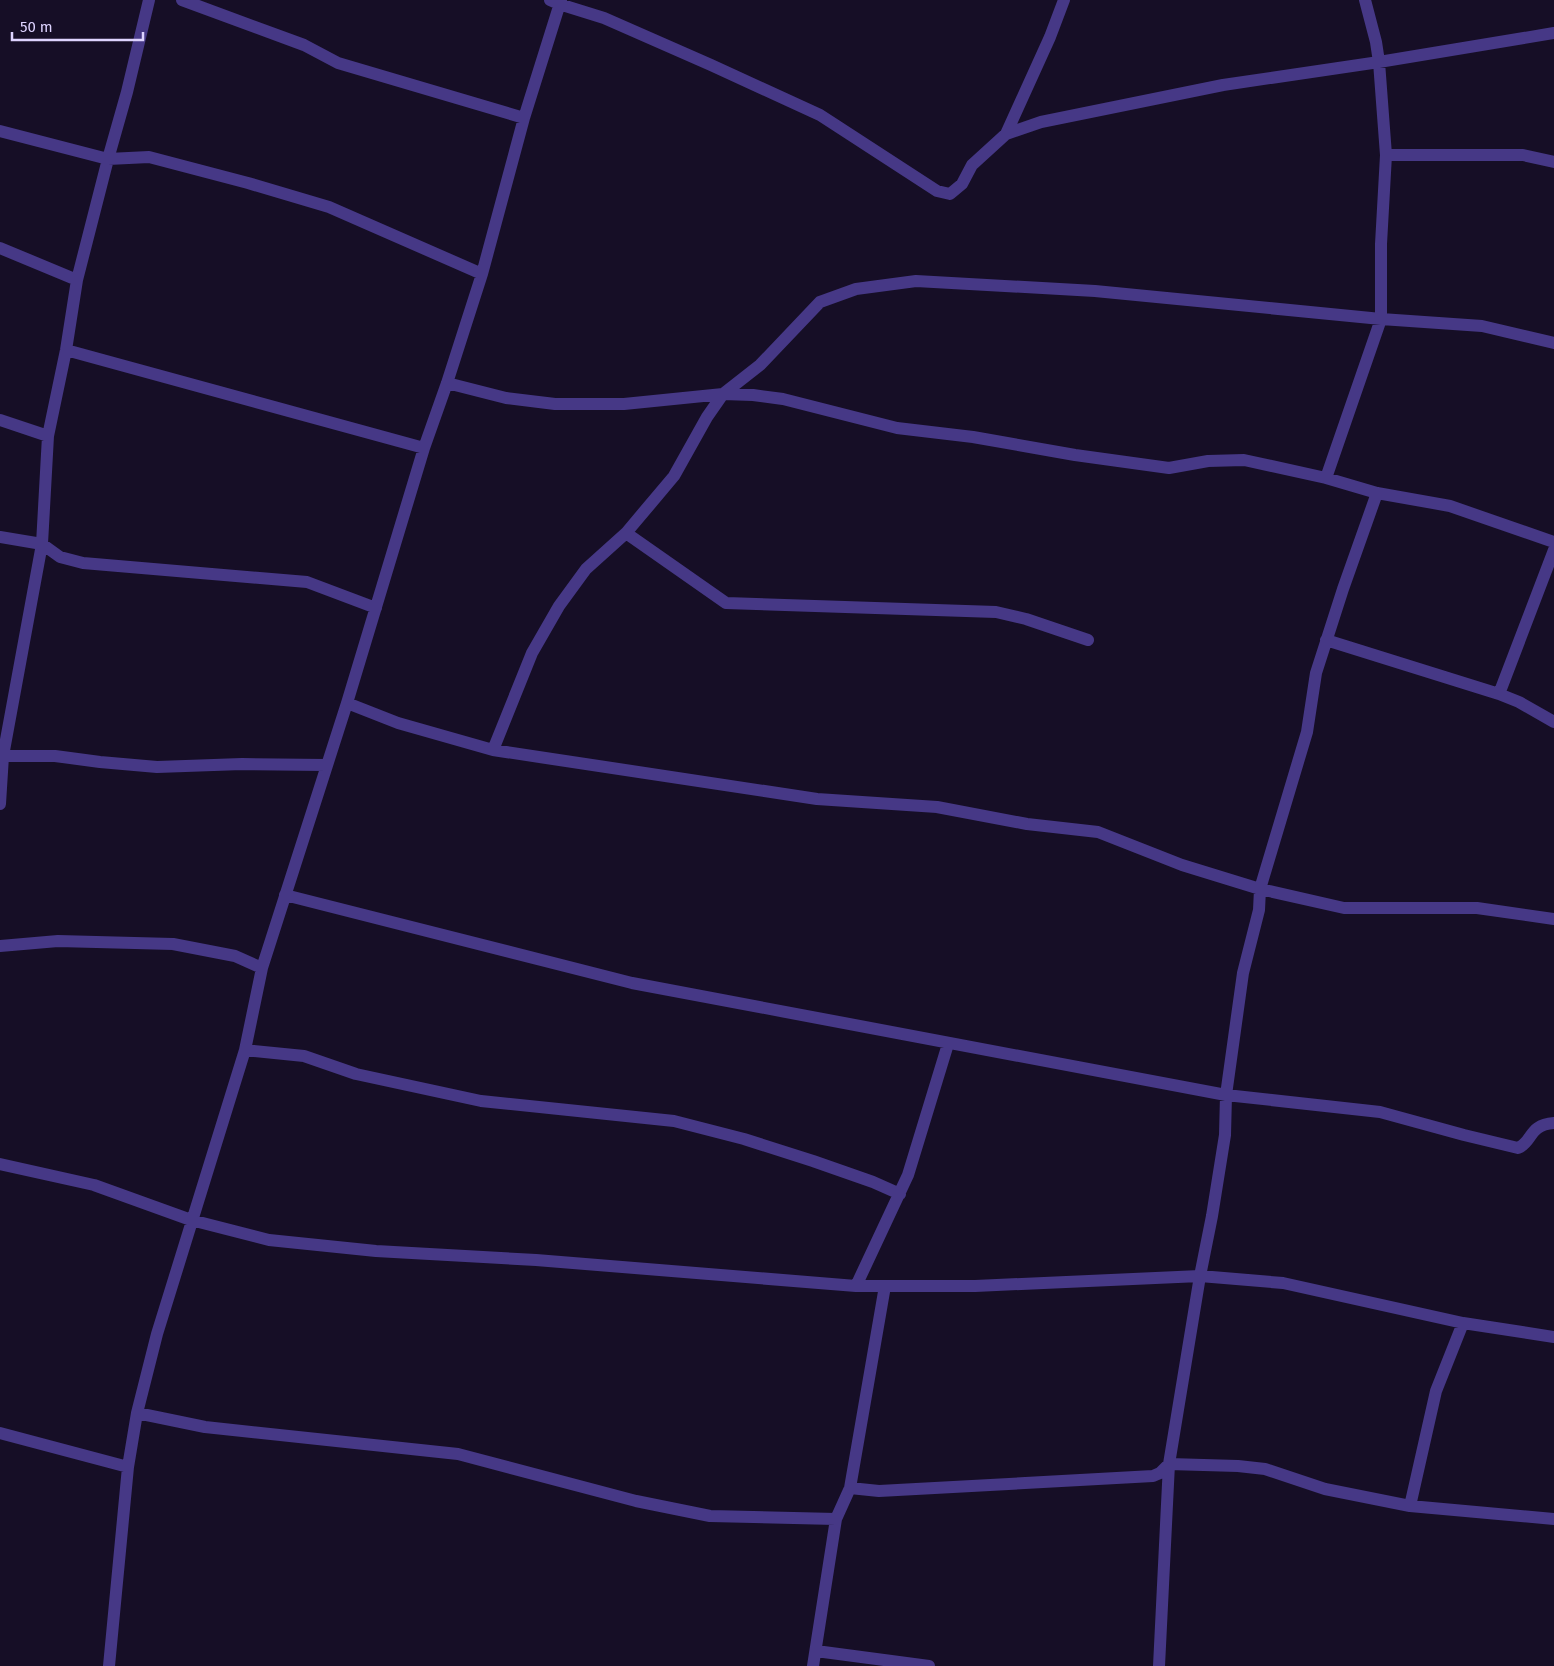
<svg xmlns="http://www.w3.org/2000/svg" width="1554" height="1666" font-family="'Fira Sans',sans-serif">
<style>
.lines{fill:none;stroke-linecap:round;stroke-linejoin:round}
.minor{stroke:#463886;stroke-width:12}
</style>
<rect width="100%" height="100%" fill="#160e26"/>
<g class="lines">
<path class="minor" d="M182 0 304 45 338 63 524 118
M550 0 559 4 604 18 711 65 820 115 937 191 950 194 962 184 972 165 1006 134 1041 122 1223 85 1379 62 1554 33
M0 131 108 159 149 157 248 183 329 207 482 274
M1006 134 1050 37 1064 0
M1386 155H1523L1554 162
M0 248 77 280
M66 350 424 448
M447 383 506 398 555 404H624L723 394 753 395 783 399 897 428 973 437 1075 455 1169 468 1208 461 1244 460 1326 478 1377 493 1450 506 1554 542
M0 420 48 436
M1326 478 1381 319V244L1386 155 1379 62 1376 42 1365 0
M626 533 726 603 996 612 1026 619 1088 640
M0 537 42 544 60 557 83 563 307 582 376 608
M1326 640 1499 694 1519 702 1554 722
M1499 694 1554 550
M347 703 398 723 493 750 817 799 937 807 1027 824 1098 832 1182 865 1260 889 1344 908H1477L1554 919
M493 750 532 653 559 606 586 569 626 533 674 476 707 417 723 394 760 365 820 302 856 289 916 281 1095 291 1381 319 1482 326 1554 343
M0 756H55L100 762 157 767 242 764 326 765
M0 804 3 756 42 544 48 436 66 350 77 280 108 159 127 92 149 0
M285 895 632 983 1226 1095 1380 1112 1464 1135 1518 1148C1533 1142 1528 1125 1554 1123
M0 946 58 941 173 944 235 956 262 968
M245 1050 304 1056 356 1074 481 1101 674 1121 744 1139 813 1161 873 1182 900 1194
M0 1164 94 1185 191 1220 269 1240 376 1251 536 1260 856 1286H975L1200 1276 1283 1283 1463 1323 1554 1337
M856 1286 908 1175 948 1044
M137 1413 205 1427 458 1454 636 1501 710 1516 836 1519
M0 1433 128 1467
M850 1488 879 1491 1153 1476 1160 1473 1169 1464 1238 1466 1265 1469 1325 1489 1410 1506 1554 1519
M1410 1506 1436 1391 1463 1323
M816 1651 929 1666
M109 1666 128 1467 137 1413 157 1334 245 1050 262 968 347 703 424 448 447 383 482 274 524 118 561 0
M813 1666 836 1519 850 1488 885 1286
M1159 1666 1169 1464 1200 1276 1212 1216 1225 1135 1226 1095 1243 973 1259 910 1260 889 1307 732 1316 673 1343 589 1377 493"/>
</g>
<path d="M12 32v8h131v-8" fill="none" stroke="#ded3ff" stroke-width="2.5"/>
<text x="20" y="32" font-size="15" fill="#ded3ff" stroke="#160e26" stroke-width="4" paint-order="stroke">50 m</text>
</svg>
